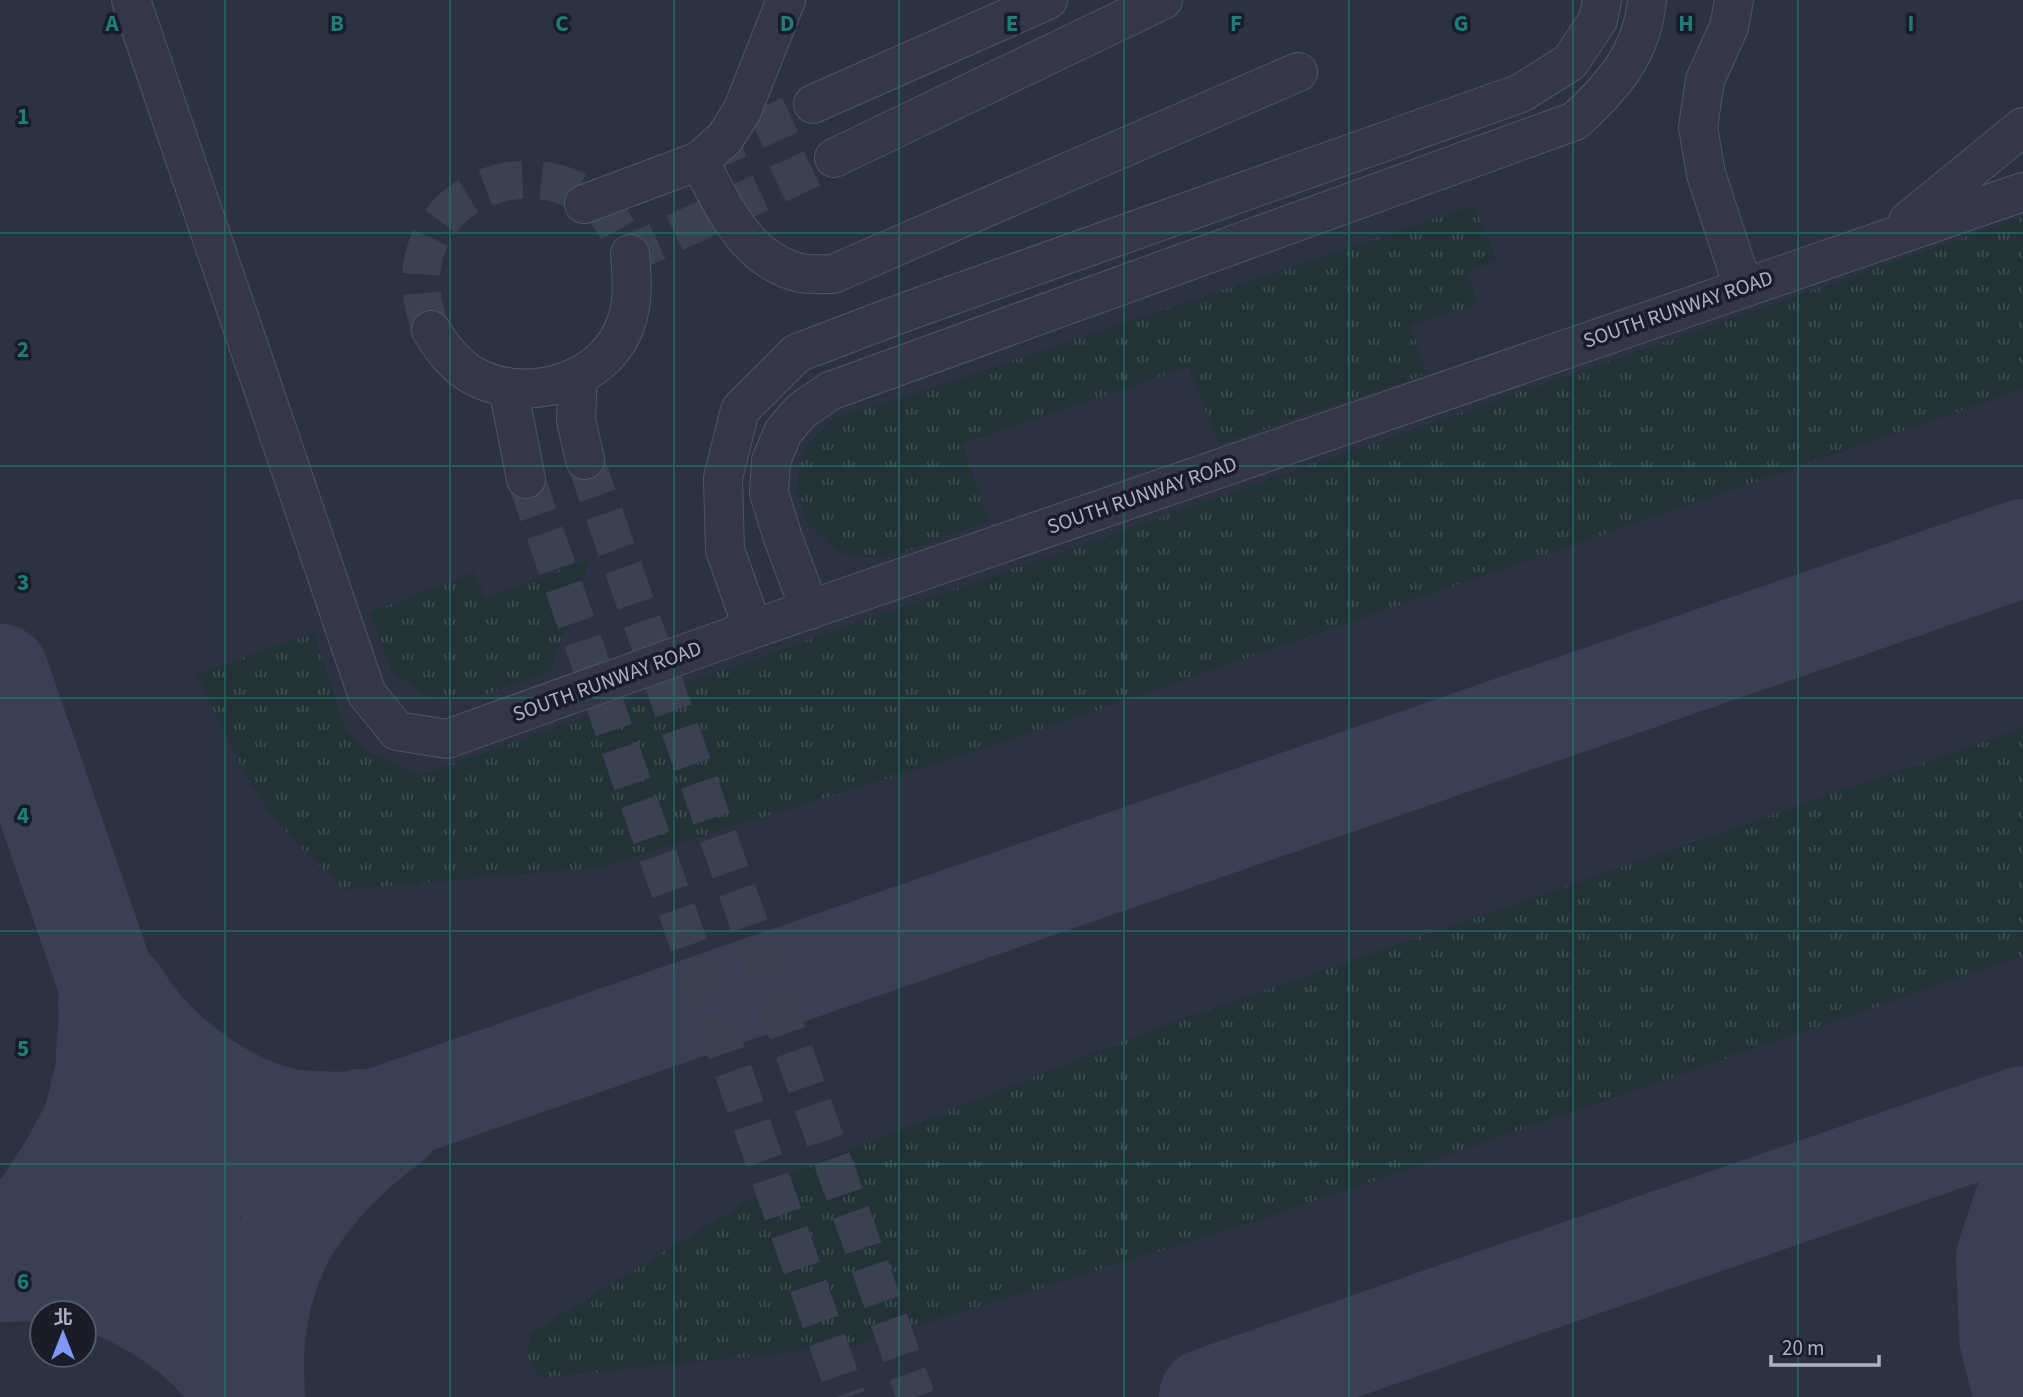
<svg xmlns="http://www.w3.org/2000/svg" width="2023" height="1397" font-family="'Source Sans 3','Noto Sans TC',sans-serif">
<style>
.airport{fill:#2d3242;fill-rule:evenodd}
.grass{fill:url(#grass-tufts)}
.lines{fill:none;stroke-linecap:round;stroke-linejoin:round}
.taxiway{stroke:#3a4051;stroke-width:98}
.minor-tunnel{stroke:#3c4151;stroke-width:38;stroke-dasharray:38 19;stroke-linecap:butt}
.minor-casing{stroke:#505464;stroke-width:40}
.minor{stroke:#333746;stroke-width:38}
.grid{fill:none;stroke:#1f7c76;stroke-width:2;stroke-opacity:0.55}
.labels{text-anchor:middle;stroke-width:7;stroke-linejoin:round;paint-order:stroke}
.street-label{font-size:21px;fill:#adb1c3;stroke:#191d2a}
.grid-label{font-size:23px;text-anchor:middle;font-weight:bold;fill:#1f7c76;stroke:#191d2a;stroke-width:7;stroke-linejoin:round;paint-order:stroke}
</style>
<defs>
<pattern id="grass-tufts" width="24" height="20" patternUnits="userSpaceOnUse" patternTransform="scale(1.75)"><rect width="24" height="20" fill="#223237"/><path d="M3 7l-1-3M5 7V3M7 7l1-3M15 17l-1-3M17 17v-4M19 17l1-3" fill="none" stroke="#3f4d52"/></pattern>
</defs>
<rect width="100%" height="100%" fill="#202535"/>
<path class="airport" d="M0 0H2023V1397H0ZM42 1313H84V1355H42Z"/>
<path class="grass" d="M1474 205 1497 260 1468 272 1478 304 1411 326 1427 374 1219 444 1188 367 963 444 989 521 885 559 838 553 808 524 796 490 804 448 835 417 920 392Z
M2023 217V389L1005 742 603 867 344 890 277 824 247 778 196 674 314 633 347 731 368 752 420 775Z
M591 558 550 672 476 698 431 700 391 671 370 612 474 572 486 598Z
M2023 728V956L1257 1221 852 1346 540 1378 526 1353 531 1333 796 1171 1170 1023Z"/>
<g class="lines">
<path class="taxiway" d="M0 673 250 1397
M119 993C152 1049 221 1102 285 1117 295 1120 307 1119 317 1120 333 1121 345 1122 360 1118
M0 1242 39 1211 68 1166 92 1122 104 1073 108 1009 107 1001
M0 1248 2023 548
M0 1273C16 1273 33 1271 49 1273 122 1280 206 1332 243 1395
M256 1393C247 1271 298 1193 393 1122
M1208 1397 2023 1115
M2023 1397 2008 1337 2005 1257 2023 1203"/>
<path class="minor-tunnel" d="M704 155 813 104
M431 330C422 306 418 282 424 256 442 184 531 159 590 198 610 211 620 234 630 254L834 158
M585 460 916 1397
M526 479 847 1397"/>
<g class="minor-casing">
<path id="minor" d="M131 0 367 694 397 731 447 739 753 629 2023 192
M1734 0 1729 27 1705 80 1698 127 1706 174 1743 287
M813 104 1048 0
M834 158 1163 0
M699 161C724 206 745 260 801 273 811 275 823 274 833 274L1298 72
M584 204 699 161 725 138 742 111 786 0
M1908 221 2023 127
M431 330C442 348 455 366 474 376 527 405 606 382 626 323 634 300 632 278 630 254
M578 377 576 420 585 460
M508 388 526 479
M810 610 783 538 769 493 771 461 783 432 801 411 830 391 1575 121C1613 86 1642 54 1647 0
M753 629 725 550 723 478 740 410 797 353 905 312 1521 93 1570 62 1598 20 1602 0"/>
</g>
<use href="#minor" class="minor"/>
</g>
<path class="grid" d="M225 0V1397M450 0V1397M674 0V1397M899 0V1397M1124 0V1397M1349 0V1397M1573 0V1397M1798 0V1397M0 233H2023M0 466H2023M0 698H2023M0 931H2023M0 1164H2023"/>
<g class="labels">
<g class="street-label">
<text transform="translate(1678 309) rotate(-19)" y="7">SOUTH RUNWAY ROAD</text>
<text transform="translate(1142 495) rotate(-19)" y="7">SOUTH RUNWAY ROAD</text>
<text transform="translate(607 681) rotate(-20)" y="7">SOUTH RUNWAY ROAD</text>
</g>
</g>
<g class="grid-label">
<text x="112" y="31">A</text>
<text x="337" y="31">B</text>
<text x="562" y="31">C</text>
<text x="787" y="31">D</text>
<text x="1012" y="31">E</text>
<text x="1236" y="31">F</text>
<text x="1461" y="31">G</text>
<text x="1686" y="31">H</text>
<text x="1911" y="31">I</text>
<text x="23" y="124">1</text>
<text x="23" y="357">2</text>
<text x="23" y="590">3</text>
<text x="23" y="823">4</text>
<text x="23" y="1056">5</text>
<text x="23" y="1289">6</text>
</g>
<g transform="translate(63 1334)"><circle r="33" fill="#191d2a" stroke="#545867" stroke-width="2"/>
<path d="M0-5L12 26L0 18L-12 26Z" fill="#8097f4"/>
<text y="-10" font-size="19" font-weight="bold" text-anchor="middle" fill="#adb1c3">北</text>
</g>
<path d="M1771 1355v10h108v-10" fill="none" stroke="#adb1c3" stroke-width="3.5"/>
<text x="1782" y="1355" font-size="21" fill="#adb1c3" stroke="#191d2a" stroke-width="5" paint-order="stroke">20 m</text>
</svg>
